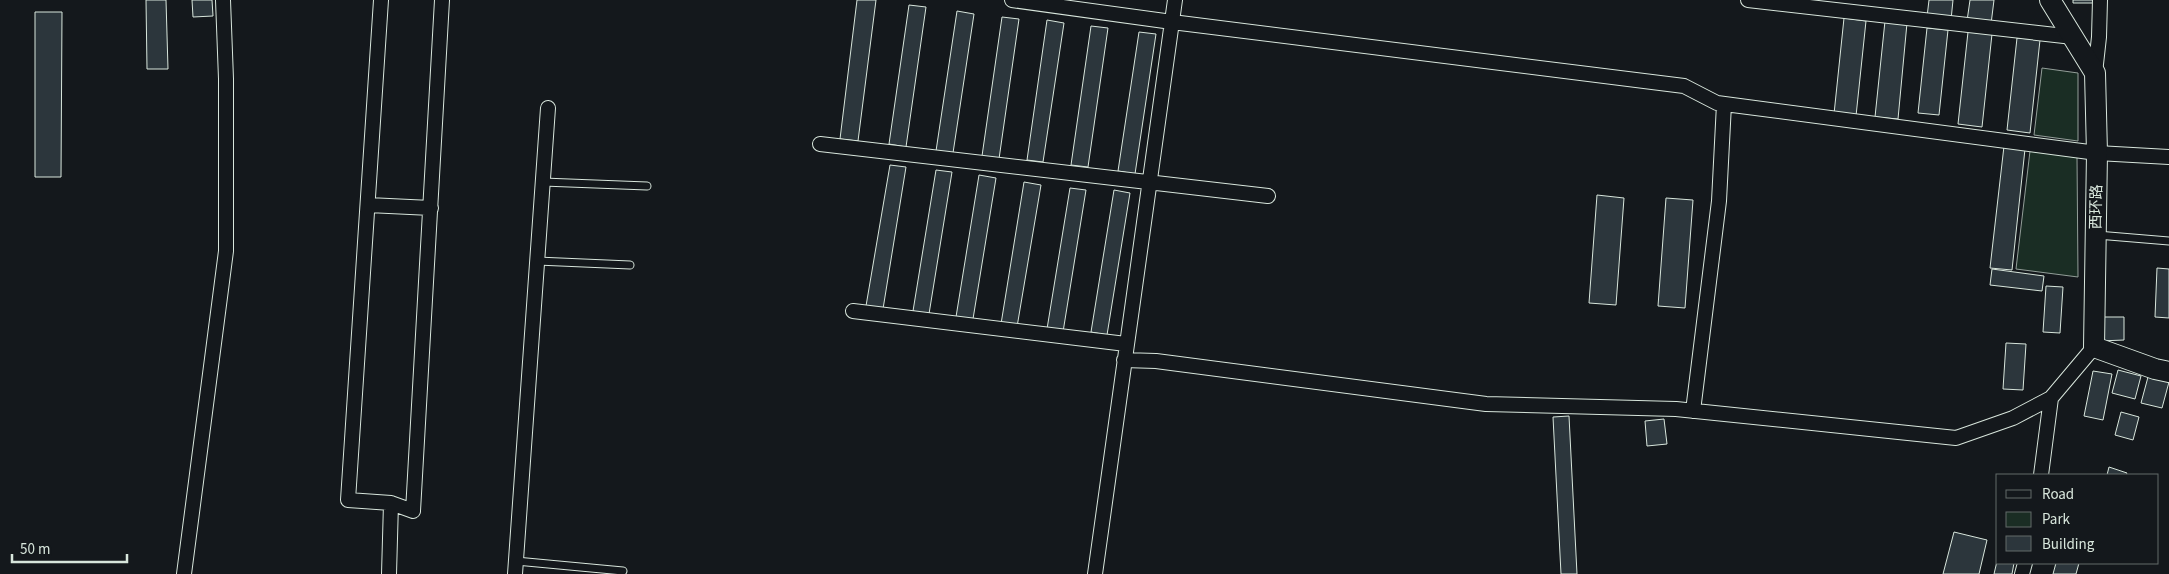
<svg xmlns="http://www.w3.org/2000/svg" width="2169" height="574" font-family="'Source Sans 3','Noto Sans SC',sans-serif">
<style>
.green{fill:#1a2d24;stroke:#939e99}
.building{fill:#2c363c;stroke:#d8e6dc}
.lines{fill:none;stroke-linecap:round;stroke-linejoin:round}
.service-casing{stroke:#d8e6dc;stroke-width:9}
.minor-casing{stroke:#d8e6dc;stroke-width:16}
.secondary-casing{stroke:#d8e6dc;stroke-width:22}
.service{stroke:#14181c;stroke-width:7}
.minor{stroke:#14181c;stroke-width:14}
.secondary{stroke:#14181c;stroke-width:20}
.labels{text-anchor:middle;stroke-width:4;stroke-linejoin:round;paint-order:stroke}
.street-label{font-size:15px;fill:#d8e6dc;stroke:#14181c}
</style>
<rect width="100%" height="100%" fill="#14181c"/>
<path class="green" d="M2042 68 2078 73V141L2034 135Z
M2030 151 2077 157 2078 277 2016 269Z"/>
<path class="building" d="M146 0H166L168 69H147Z
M192 0H212L213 16 193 17Z
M857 0H876L858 141 840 139Z
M1929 0H1953L1951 20 1927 17Z
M1970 0H1994L1991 24 1967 21Z
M2073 0H2094V3H2073Z
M909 5 926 7 906 147 889 144Z
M957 11 974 14 953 153 936 151Z
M35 12H62L61 177H35Z
M1002 17 1019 19 999 159 982 156Z
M1844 18 1866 21 1856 116 1834 114Z
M1047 20 1064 23 1043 162 1027 160Z
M1885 21 1907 23 1898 119 1875 117Z
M1091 26 1108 28 1088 167 1071 165Z
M1927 28 1948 30 1939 115 1918 113Z
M1139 32 1156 34 1135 174 1118 171Z
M1968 32 1992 34 1982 127 1958 124Z
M2017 38 2040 40 2030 133 2007 130Z
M2004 146 2025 149 2012 270 1990 268Z
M890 165 906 167 883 309 866 306Z
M936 170 952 172 929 314 913 311Z
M979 175 996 178 973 319 956 317Z
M1024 182 1041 185 1017 327 1001 324Z
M1070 188 1086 190 1063 332 1047 329Z
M1114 190 1130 193 1107 335 1091 332Z
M1597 195 1624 198 1616 305 1589 303Z
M1666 198 1693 200 1685 308 1658 306Z
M2157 268 2169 269V318L2155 317Z
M1992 269 2044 276 2042 291 1990 285Z
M2046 286 2063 287 2060 333 2043 332Z
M2100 317H2124V340L2100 341Z
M2006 343 2026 344 2023 390 2003 389Z
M2118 370 2141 376 2135 399 2112 393Z
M2093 371 2112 374 2103 420 2084 416Z
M2148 377 2169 382 2162 408 2141 403Z
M2121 412 2139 417 2133 440 2115 435Z
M1569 416 1577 574H1561L1553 417Z
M1664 419 1667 444 1647 446 1645 421Z
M2109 467 2127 473 2126 475H2107Z
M1954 532 1987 540 1979 574H1943Z
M1998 557V563H2014L2012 574H1994Z
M2056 563H2079L2076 574H2053Z"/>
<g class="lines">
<g class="service-casing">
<path id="service" d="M543 182 647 186
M2097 235 2169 241
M537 261 630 265
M516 561 623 571"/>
</g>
<g class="minor-casing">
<path id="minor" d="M381 0 348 500 391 503 413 511 442 0
M1012 0 1172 22 1684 86 1717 103 2097 153 2169 157
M1748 0 2073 37
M2095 73 2099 37 2100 0
M820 144 1268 196
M368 205 431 208
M853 311 1126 344
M1124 360 1156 361 1486 404 1676 409 1956 438 2013 418 2051 398 2094 347
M1693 411 1719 201 1724 104
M2041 475 2051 398
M184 574 226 251V79L223 0
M389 574 391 503
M515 574 548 108
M1095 574 1175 0
M2022 574 2025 563"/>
</g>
<g class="secondary-casing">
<path id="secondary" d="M2050 0 2095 73 2097 153 2094 347 2155 369 2169 372"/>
</g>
<use href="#service" class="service"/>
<use href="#minor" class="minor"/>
<use href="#secondary" class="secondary"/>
</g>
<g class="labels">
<g class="street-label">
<text transform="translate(2096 207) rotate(-89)" y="5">西环路</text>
</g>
</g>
<rect x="1996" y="474" width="162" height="90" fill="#14181c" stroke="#626a69"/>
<rect x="2006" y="490" width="25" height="8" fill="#14181c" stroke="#626a69"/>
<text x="2042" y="499" font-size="15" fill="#d8e6dc">Road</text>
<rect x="2006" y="512" width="25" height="15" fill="#1a2d24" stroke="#626a69"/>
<text x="2042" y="524" font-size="15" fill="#d8e6dc">Park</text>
<rect x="2006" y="536" width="25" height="15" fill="#2c363c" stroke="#626a69"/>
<text x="2042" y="549" font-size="15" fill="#d8e6dc">Building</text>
<path d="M12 554v8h115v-8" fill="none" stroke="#d8e6dc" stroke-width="2.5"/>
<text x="20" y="554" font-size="15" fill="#d8e6dc" stroke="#14181c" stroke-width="4" paint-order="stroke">50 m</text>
</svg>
